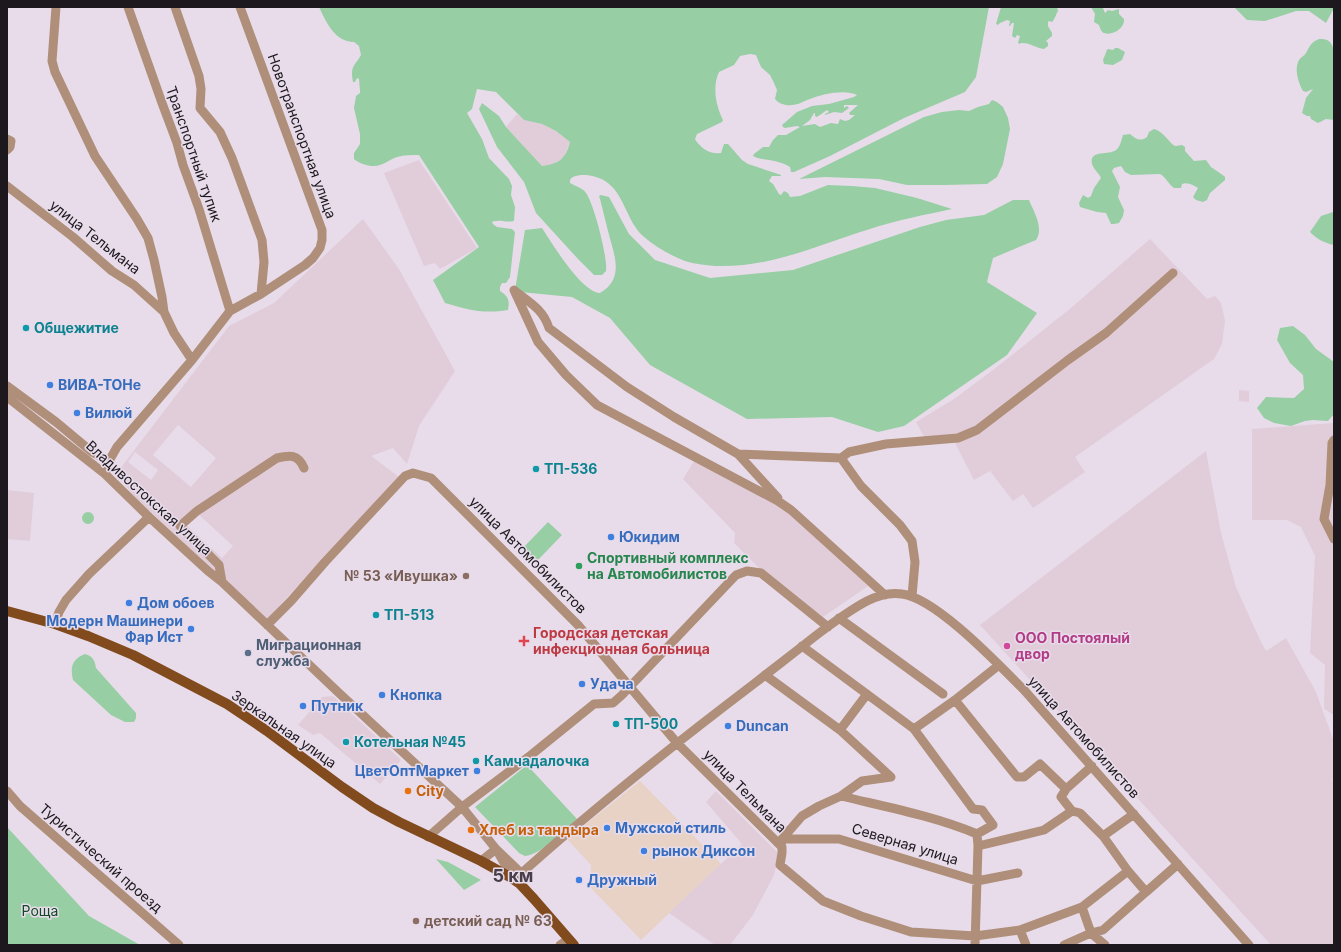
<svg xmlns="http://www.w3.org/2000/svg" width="1341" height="952" font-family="Inter,sans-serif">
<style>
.commercial{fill:#e8d2c5}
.industrial{fill:#e1ccd9;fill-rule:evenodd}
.green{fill:#97cea4;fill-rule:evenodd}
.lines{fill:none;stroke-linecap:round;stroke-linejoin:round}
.minor{stroke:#af8f79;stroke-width:9}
.major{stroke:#814b1e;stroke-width:10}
.culture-dot{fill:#0f9aa8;stroke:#e8dceb;stroke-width:1.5}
.shop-dot{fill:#3f7fe0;stroke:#e8dceb;stroke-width:1.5}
.leisure-dot{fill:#2e9e5b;stroke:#e8dceb;stroke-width:1.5}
.education-dot{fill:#8d6e63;stroke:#e8dceb;stroke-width:1.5}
.health-dot{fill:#e0444e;stroke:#e8dceb;stroke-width:1.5}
.hotel-dot{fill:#d1479c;stroke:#e8dceb;stroke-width:1.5}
.service-dot{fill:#5c6f8a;stroke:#e8dceb;stroke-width:1.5}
.food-dot{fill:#e8710a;stroke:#e8dceb;stroke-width:1.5}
.labels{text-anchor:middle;stroke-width:3;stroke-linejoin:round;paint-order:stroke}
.street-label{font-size:14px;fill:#1c181d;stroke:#e8dceb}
.culture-label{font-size:14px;font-weight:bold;fill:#0d838f;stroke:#e8dceb;text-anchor:start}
.shop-label{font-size:14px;font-weight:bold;fill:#366cbe;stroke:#e8dceb;text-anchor:start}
.leisure-label{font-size:14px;font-weight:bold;fill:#27864d;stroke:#e8dceb;text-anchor:start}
.education-label{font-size:14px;font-weight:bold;fill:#785e54;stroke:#e8dceb;text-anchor:end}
.health-label{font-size:14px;font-weight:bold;fill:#be3a42;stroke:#e8dceb;text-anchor:start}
.hotel-label{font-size:14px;font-weight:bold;fill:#b23c85;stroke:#e8dceb;text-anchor:start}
.service-label{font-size:14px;font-weight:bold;fill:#4e5e75;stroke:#e8dceb;text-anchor:start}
.food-label{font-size:14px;font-weight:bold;fill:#c56008;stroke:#e8dceb;text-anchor:start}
.park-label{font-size:14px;fill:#104925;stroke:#e8dceb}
.district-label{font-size:18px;font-weight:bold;fill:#483e4a;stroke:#e8dceb}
</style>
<rect width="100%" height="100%" fill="#e8dceb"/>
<path class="commercial" d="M640 781 721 864 641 940 590 887 591 865 567 839Z"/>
<path class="industrial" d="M517 114 524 120 542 124 556 131 570 142 564 157 553 164 542 166 506 127Z
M419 160 477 248 440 269 435 263 424 266 384 173Z
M363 219 399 269 455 371 419 426 407 464 393 448 371 456 399 477 266 620 135 497 122 482 116 474 229 326 274 303ZM178 425 216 458 191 487 153 455ZM135 452 158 470 151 480 128 462ZM197 513 233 546 222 558 186 525Z
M1150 239 1207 299 1215 296 1221 303 1225 321 1222 344 1214 359 1075 457 1085 472 1033 508 1023 494 1013 501 990 471 974 480 954 441 927 442 916 422 954 399 993 370 1071 308Z
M1239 390 1249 391V402L1239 401Z
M1334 423V715L1324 709 1325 665 1310 653 1315 556 1301 527 1287 520H1252V429Z
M1206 451 1221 533 1236 587 1260 640 1266 651 1286 638 1316 692 1334 742V778L1332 780 1334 785V945H1271L980 625Z
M694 461 778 504 868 586 823 617 761 570 734 543 735 533 683 479Z
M7 490 34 493 30 541 7 539Z
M333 696 401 760 380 784 320 733 313 735 298 725 322 697Z
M716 791 779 854 774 875 763 896 753 915 730 945H715L669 913 742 844 706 802Z"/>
<path class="green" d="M319 7H989L976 77 965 92 904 118 830 156 794 172H791L790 167C784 163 776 161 769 160 763 159 758 159 753 156L754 154 763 147H769L773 140 778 135H786L800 127 797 126 785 128 783 127 782 125 797 112 812 106 829 104 854 97 857 95C845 89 822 94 810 99 804 101 798 105 792 105 786 106 779 104 775 99L777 90 774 83 770 75 761 67 756 55 750 54 740 56 734 65 719 72C712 87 716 106 723 120L722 122 697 134 695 139C700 148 711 155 721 153L724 144H728L742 160 748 164 781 175V176H772L769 181 773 184 779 194 781 195 784 191 788 193 790 197 800 196 828 185 852 186 875 188 917 198 952 209C924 215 897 220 870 229 818 245 771 268 715 266 705 265 694 264 685 261 670 255 655 247 643 236 621 215 625 179 586 175 580 175 573 175 570 180V183C575 186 583 188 586 193 594 204 608 258 606 271L602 275H594L578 259 536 213 524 182 497 147 479 109 482 103 499 116 506 127 542 166C558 164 566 159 570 142L556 131 542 124 524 120 496 92 477 89 472 109 467 113 482 139 489 158 509 179 512 186 511 195 515 207 514 221C505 223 502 219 492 222L493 224 497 227 512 229 515 232 510 277 506 283H502L500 287V291C508 296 510 300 508 310 483 314 469 310 445 303L433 280 479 247 419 155C412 155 404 155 397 157 391 159 386 163 380 165 372 168 360 164 354 159V153L360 144V134L354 108 356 96 360 93V91L359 79 357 78 355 82H353C350 66 354 67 361 55L359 46 354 42C335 42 326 22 319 7ZM844 105H858L849 113 850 115H855L849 120 845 121 840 119 838 124 831 123 820 127 815 124 802 126 810 120 814 113H815V116L817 117 827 110 829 112 825 114V115L834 112 842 113 849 108 847 106 844 108Z
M1001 7H1057L1058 11C1056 14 1055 19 1052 22L1049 21 1048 22V26L1052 33V36L1046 41 1048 43V46L1044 49C1036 48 1029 42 1021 43L1020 44 1018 43 1020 36 1017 35 1015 38 1012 36 1014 23H1012L1010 26H1009L1010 21 1007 20 1000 23 998 25 996 24Z
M1091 7H1107L1103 8 1105 13 1108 10 1112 11 1119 9V14L1124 19C1125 28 1113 36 1104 33 1101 32 1100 28 1099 25L1094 22 1095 14Z
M1234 7H1334V8L1326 23 1309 11H1296L1265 21 1247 20Z
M1319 39C1329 39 1330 41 1334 49V120L1326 119 1318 123 1311 119 1310 116H1307L1302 113 1306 98 1313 89 1306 92 1303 91C1298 82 1294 69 1299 60 1301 57 1304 56 1306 53 1310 46 1311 42 1319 39Z
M1115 48H1118L1125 52 1122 60 1113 65 1104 64 1103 60 1107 50 1108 49 1113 50Z
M992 100 997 102 1003 107 1008 118 1010 129 1003 164 997 177 987 184 944 185H907L879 179 825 177 799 179 924 117 942 112 959 110 969 111 978 107 989 104Z
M1154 129C1165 132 1171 146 1176 146 1178 146 1180 145 1182 145L1185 147V151L1194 161 1206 160 1211 167 1224 176 1225 177V180L1210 193 1207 200 1203 202 1196 200 1193 197 1198 188C1193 185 1188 182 1182 184L1181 188H1174C1168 184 1166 177 1160 174L1131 175 1125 172 1121 166 1114 168 1112 171 1120 187 1118 197 1124 210 1123 216 1119 223 1114 224H1111L1106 213 1097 212 1080 207 1079 203 1083 195 1088 198 1091 196 1094 188 1101 178C1099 173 1094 170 1092 164 1089 149 1108 156 1116 150 1121 146 1121 140 1123 135L1130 134C1136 139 1140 142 1147 137L1149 132Z
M601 195 609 197 629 234 655 260 710 278 793 270 920 227 946 220 984 215 1013 200H1029C1034 212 1044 228 1036 240L993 258 987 282 1037 313 1007 355 904 426 878 432 832 417 747 419 650 365 610 318 572 297 520 292 515 290 525 230 542 228C552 243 581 292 600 293 624 279 615 257 609 235 606 223 603 211 600 199L599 196Z
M1333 212 1334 213V245C1324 243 1317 239 1310 232L1321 216Z
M1293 326 1305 335 1316 349 1334 362V414L1328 421 1313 420 1305 421 1291 426 1274 423 1264 418 1257 408 1266 397 1294 398 1304 389 1303 375 1290 363 1277 340 1280 328Z
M82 518a6 6 0 1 1 12 0a6 6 0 1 1-12 0Z
M548 522 562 535 536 562 522 549Z
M85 654C93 656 95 661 96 668L136 713V718L134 722H125L111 715 73 680C70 667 72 659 85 654Z
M527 765 577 819C566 829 541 855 525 856L519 853 475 807Z
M7 827 89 916 140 945H7Z
M436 859 448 862 481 880 464 890Z"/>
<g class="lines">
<path class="minor" d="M56 7 52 61 55 72 95 156 137 219 148 238 154 260 162 297 164 312 174 333 192 360
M128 7 162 103 177 143 183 165 199 209 230 311
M175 7 199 76 201 89 200 108 220 132 232 158 262 240 264 262 261 294
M7 139 11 141 10 147 7 150
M7 186 73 237 112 271 134 285 164 312
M514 290 538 342 566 375 597 405 778 501 791 510 885 595
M515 291C530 303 543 309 549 328L627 387 674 417 738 454 778 498
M7 386 56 422 92 452 109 461
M7 397 105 474 149 517 208 571 222 582 339 693 462 807 496 849 521 873
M1334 440 1332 443 1330 485 1324 519 1334 539
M738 454 841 458
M105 474 109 461 117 447 192 360 230 311 261 294 305 265 313 258 320 248 322 240V230L240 7
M222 582 219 565 180 526 197 511 277 458C290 455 298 454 304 468
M912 596 915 562 912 541 900 525 861 486 841 458 849 452 886 444 958 438 977 430 1068 360 1106 333 1173 273
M839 618 943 694
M55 624 59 612 66 600 89 574 149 517
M267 625 291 601 325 562 405 476 413 473 431 478 578 625 677 743 782 847V853L780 865 823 901 861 916 911 932 975 936 1020 930 1082 907 1128 871 1146 892 1178 864
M802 646 914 729 955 700 999 665
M765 675 840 730 867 694
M955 700 1017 777H1024L1040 764 1066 789 1061 797 1072 811 1080 813 1103 836 1128 871
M914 729 973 809 982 810 993 825 977 834 978 846
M1066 789 1092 766
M7 791 20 806 179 945
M841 796C886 807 934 816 977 834
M1103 836 1134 814
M428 837 462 807 531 755 594 704 613 703 622 695 736 575 747 571 761 573 828 627
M782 839H839L977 881 1018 873
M782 842V839L802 816 819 806 841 796 862 781 891 777 840 730
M496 849 514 880C591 810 672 746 755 683 774 668 794 653 814 637 831 624 848 611 867 601 877 596 890 592 902 594 936 598 999 665 1025 691L1249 945
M481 861 496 849
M1082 907 1091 933 1105 945
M1020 930 1026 945
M560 945 569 939
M975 945 978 846 1044 830 1072 811
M1064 945 1091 933 1103 930 1146 892"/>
<path class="major" d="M7 611 55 624 88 636 133 655 227 704 267 731 342 787 373 808 399 822 481 861 510 877 520 884 534 899 574 945"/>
</g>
<g class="culture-dot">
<circle cx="26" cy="328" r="4"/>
<circle cx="536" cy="469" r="4"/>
<circle cx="376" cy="615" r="4"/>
<circle cx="616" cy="724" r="4"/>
<circle cx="346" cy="742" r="4"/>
<circle cx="476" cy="761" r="4"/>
</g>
<g class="shop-dot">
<circle cx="50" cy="385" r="4"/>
<circle cx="77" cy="413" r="4"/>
<circle cx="611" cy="537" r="4"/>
<circle cx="129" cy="603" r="4"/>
<circle cx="191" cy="629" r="4"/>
<circle cx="582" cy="684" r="4"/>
<circle cx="382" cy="695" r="4"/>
<circle cx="303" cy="706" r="4"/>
<circle cx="728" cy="726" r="4"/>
<circle cx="477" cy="771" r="4"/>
<circle cx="607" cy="828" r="4"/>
<circle cx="644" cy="851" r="4"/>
<circle cx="579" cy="880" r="4"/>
</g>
<circle class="leisure-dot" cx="579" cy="566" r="4"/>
<g class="education-dot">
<circle cx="466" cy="576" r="4"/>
<circle cx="416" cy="921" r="4"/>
</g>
<path class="health-dot" d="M522 635h4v4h4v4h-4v4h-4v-4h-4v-4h4z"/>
<circle class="hotel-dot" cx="1007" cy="646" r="4"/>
<circle class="service-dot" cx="248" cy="653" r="4"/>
<g class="food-dot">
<circle cx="408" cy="791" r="4"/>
<circle cx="471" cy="830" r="4"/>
</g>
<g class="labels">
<g class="street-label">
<text transform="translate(302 136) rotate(70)" y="5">Новотранспортная улица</text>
<text transform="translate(194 154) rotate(71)" y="5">Транспортный тупик</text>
<text transform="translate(95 237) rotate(38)" y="5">улица Тельмана</text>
<text transform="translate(149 498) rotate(42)" y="5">Владивостокская улица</text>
<text transform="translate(528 555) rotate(45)" y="5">улица Автомобилистов</text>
<text transform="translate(284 729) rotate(35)" y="5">Зеркальная улица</text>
<text transform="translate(1084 737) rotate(48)" y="5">улица Автомобилистов</text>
<text transform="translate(745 791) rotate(45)" y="5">улица Тельмана</text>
<text transform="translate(905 844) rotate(17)" y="5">Северная улица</text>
<text transform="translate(101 858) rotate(41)" y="5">Туристический проезд</text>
</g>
<g class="culture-label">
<text x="34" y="333">Общежитие</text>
<text x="544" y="474">ТП-536</text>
<text x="384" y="620">ТП-513</text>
<text x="624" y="729">ТП-500</text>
<text x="354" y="747">Котельная №45</text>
<text x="484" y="766">Камчадалочка</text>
</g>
<g class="shop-label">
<text x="58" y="390">ВИВА-ТОНе</text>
<text x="85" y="418">Вилюй</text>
<text x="619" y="542">Юкидим</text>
<text x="137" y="608">Дом обоев</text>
<text x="183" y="626" text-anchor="end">Модерн Машинери<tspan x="183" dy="16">Фар Ист</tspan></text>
<text x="590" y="689">Удача</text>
<text x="390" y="700">Кнопка</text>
<text x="311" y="711">Путник</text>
<text x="736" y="731">Duncan</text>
<text x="469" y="776" text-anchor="end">ЦветОптМаркет</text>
<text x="615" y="833">Мужской стиль</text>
<text x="652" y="856">рынок Диксон</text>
<text x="587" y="885">Дружный</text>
</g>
<g class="leisure-label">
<text x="587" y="563">Спортивный комплекс<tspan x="587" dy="16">на Автомобилистов</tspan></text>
</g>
<g class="education-label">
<text x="458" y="581">№ 53 «Ивушка»</text>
<text x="424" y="926" text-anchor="start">детский сад № 63</text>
</g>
<g class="health-label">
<text x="533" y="638">Городская детская<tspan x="533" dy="16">инфекционная больница</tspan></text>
</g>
<g class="hotel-label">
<text x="1015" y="643">ООО Постоялый<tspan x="1015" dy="16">двор</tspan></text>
</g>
<g class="service-label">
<text x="256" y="650">Миграционная<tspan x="256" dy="16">служба</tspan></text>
</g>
<g class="food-label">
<text x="416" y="796">City</text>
<text x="479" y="835">Хлеб из тандыра</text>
</g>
<g class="park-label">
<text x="40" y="916">Роща</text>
</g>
<g class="district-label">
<text x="513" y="882">5 км</text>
</g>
</g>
<rect width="1341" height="952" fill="none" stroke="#1c181d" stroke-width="16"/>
</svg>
